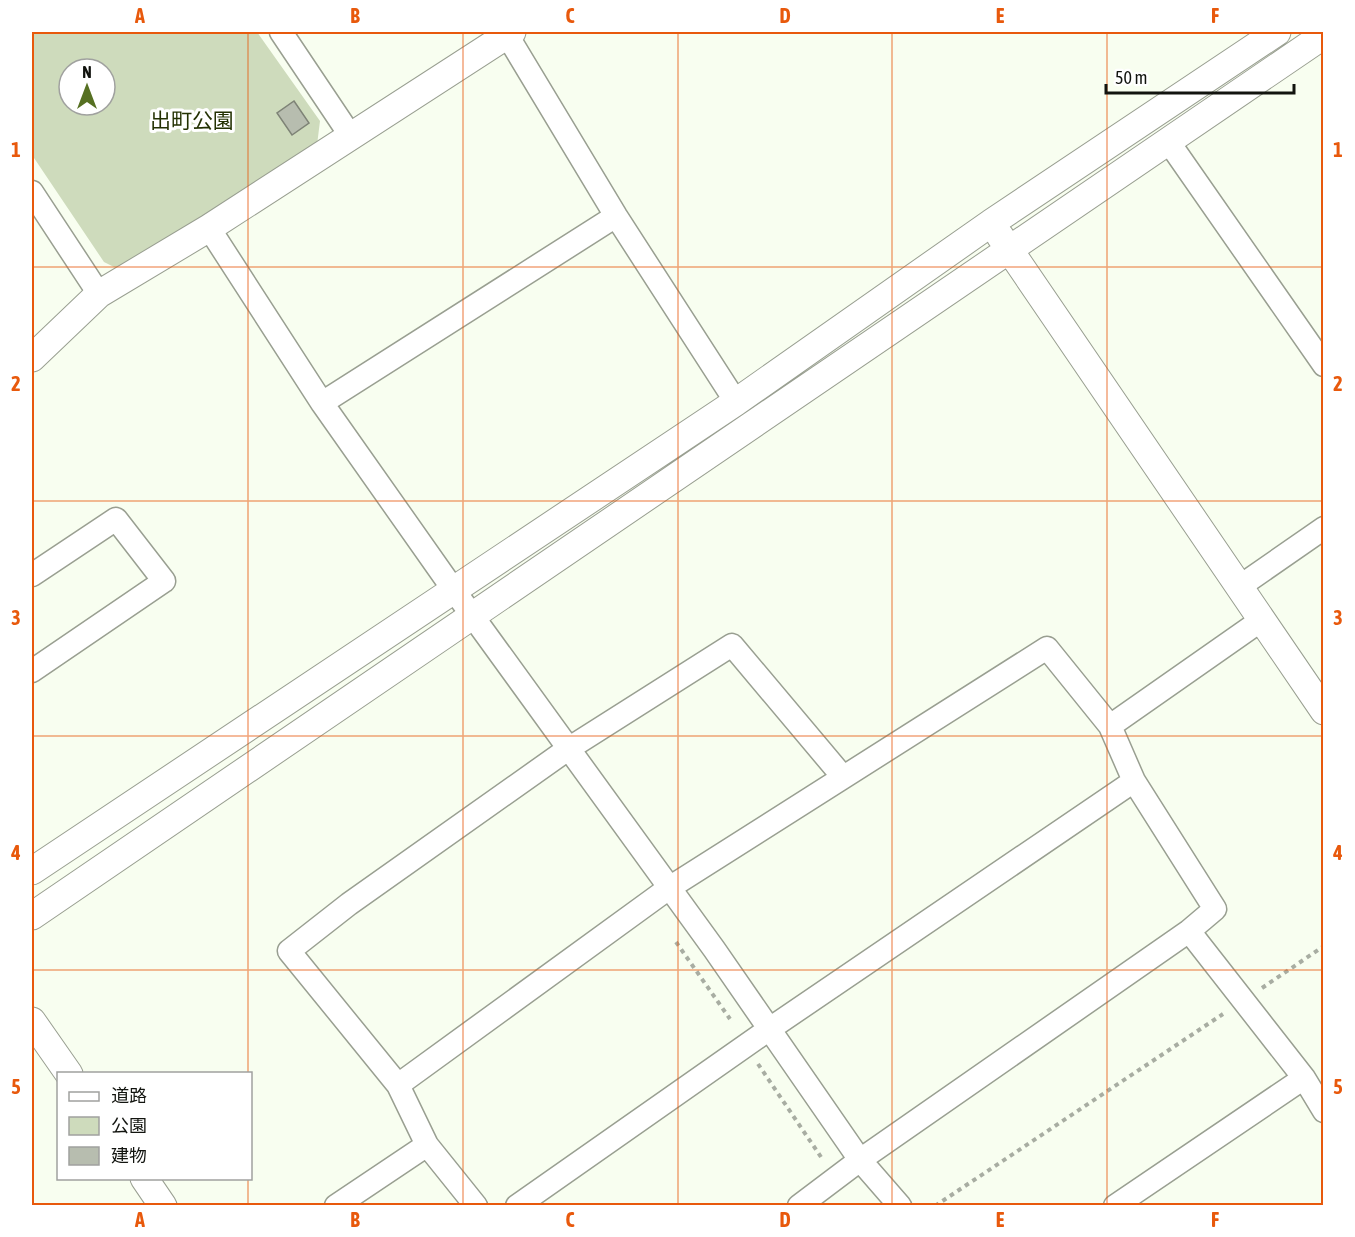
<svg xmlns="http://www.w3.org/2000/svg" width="1355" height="1237" font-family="'Asap Condensed','Noto Sans JP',sans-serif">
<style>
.green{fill:#cedbbc;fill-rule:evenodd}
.building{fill:#b7bdaf;stroke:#7e8376;stroke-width:1.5}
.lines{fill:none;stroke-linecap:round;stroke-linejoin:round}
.minor-casing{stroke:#999f91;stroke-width:25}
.tertiary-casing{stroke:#999f91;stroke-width:29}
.path{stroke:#a8ada2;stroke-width:4;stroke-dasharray:4.5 4.5;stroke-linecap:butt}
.minor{stroke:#fff;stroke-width:22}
.tertiary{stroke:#fff;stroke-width:27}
.grid{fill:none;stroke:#e8590c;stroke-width:1.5;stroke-opacity:0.55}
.labels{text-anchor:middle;stroke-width:6;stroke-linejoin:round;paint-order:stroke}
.park-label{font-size:21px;fill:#233102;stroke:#fff}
.neatline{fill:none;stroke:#e8590c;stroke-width:2}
.grid-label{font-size:20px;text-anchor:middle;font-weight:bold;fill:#e8590c}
</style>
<rect width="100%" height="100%" fill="#f8fef0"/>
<path class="green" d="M32 32H257L320 121 317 145 124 272 104 262 32 155ZM69 69H105V105H69Z"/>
<path class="building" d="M294 101 309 123 292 135 277 113Z"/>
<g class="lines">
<g class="minor-casing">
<path id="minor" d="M281 32 350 135
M507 35 616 216 736 402
M1168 141 1324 365
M32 192 99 294
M209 228 322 403 453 589 714 949 860 1160 900 1206
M322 403 616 216
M32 575 116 519 164 581 32 671
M1239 587 1324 528
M1110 726 1260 621
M1189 931 1304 1078 1324 1111
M398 1085 669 888 1047 648 1110 726 1134 781 1215 909 1189 931 860 1160 799 1206
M336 1206 427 1145
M476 1206 427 1145 398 1085 289 951 349 904 568 749 732 645 843 777
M517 1206 768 1030 1134 781
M1115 1206 1304 1078"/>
</g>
<g class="tertiary-casing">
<path id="tertiary" d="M1000 236 1324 711
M32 358 99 294 209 228 512 32
M32 871 736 402 991 223 1277 32
M32 916 1324 35
M32 1021 69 1074
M144 1178 163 1206"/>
</g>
<path class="path" d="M676 942 730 1019
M1262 988 1324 946
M758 1064 821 1157
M935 1206 1223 1014"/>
<use href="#minor" class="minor"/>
<use href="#tertiary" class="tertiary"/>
</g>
<path class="grid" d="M248 32V1074M463 32V1206M678 32V1206M892 32V1206M1107 32V1206M32 267H1324M32 501H1324M32 736H1324M32 970H1324M248 1178V1206"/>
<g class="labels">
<g class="park-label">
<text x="192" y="128">出町公園</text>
</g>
</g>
<rect width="1355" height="1237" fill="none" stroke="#ffffff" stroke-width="66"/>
<rect x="57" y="1072" width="195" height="108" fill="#ffffff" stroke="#a0a19f" stroke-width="1.5"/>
<rect x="69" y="1092" width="30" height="9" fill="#ffffff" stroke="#a0a19f" stroke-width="1.5"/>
<text x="111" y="1102" font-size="18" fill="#12140f">道路</text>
<rect x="69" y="1117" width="30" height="18" fill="#cedbbc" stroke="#a0a19f" stroke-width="1.5"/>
<text x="111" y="1132" font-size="18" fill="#12140f">公園</text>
<rect x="69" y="1147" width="30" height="18" fill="#b7bdaf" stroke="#a0a19f" stroke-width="1.5"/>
<text x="111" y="1162" font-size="18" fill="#12140f">建物</text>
<g transform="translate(87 87)"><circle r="28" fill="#ffffff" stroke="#a0a19f" stroke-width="1.5"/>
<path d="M0-4.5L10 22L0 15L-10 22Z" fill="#567022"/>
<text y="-9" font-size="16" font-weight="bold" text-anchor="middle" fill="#12140f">N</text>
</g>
<path d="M1106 84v9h188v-9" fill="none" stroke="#12140f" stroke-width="3"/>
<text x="1115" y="84" font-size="18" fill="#12140f" stroke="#ffffff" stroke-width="4.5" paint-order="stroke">50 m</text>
<rect x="33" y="33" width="1289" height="1171" class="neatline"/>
<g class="grid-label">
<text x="140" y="23">A</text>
<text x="355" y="23">B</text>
<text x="570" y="23">C</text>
<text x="785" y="23">D</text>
<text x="1000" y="23">E</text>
<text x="1215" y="23">F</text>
<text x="16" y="157">1</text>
<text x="1338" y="157">1</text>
<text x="16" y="391">2</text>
<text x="1338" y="391">2</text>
<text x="16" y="625">3</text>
<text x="1338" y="625">3</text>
<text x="16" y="860">4</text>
<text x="1338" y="860">4</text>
<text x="16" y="1094">5</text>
<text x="1338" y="1094">5</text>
<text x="140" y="1227">A</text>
<text x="355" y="1227">B</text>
<text x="570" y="1227">C</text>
<text x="785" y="1227">D</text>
<text x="1000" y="1227">E</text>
<text x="1215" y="1227">F</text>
</g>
</svg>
